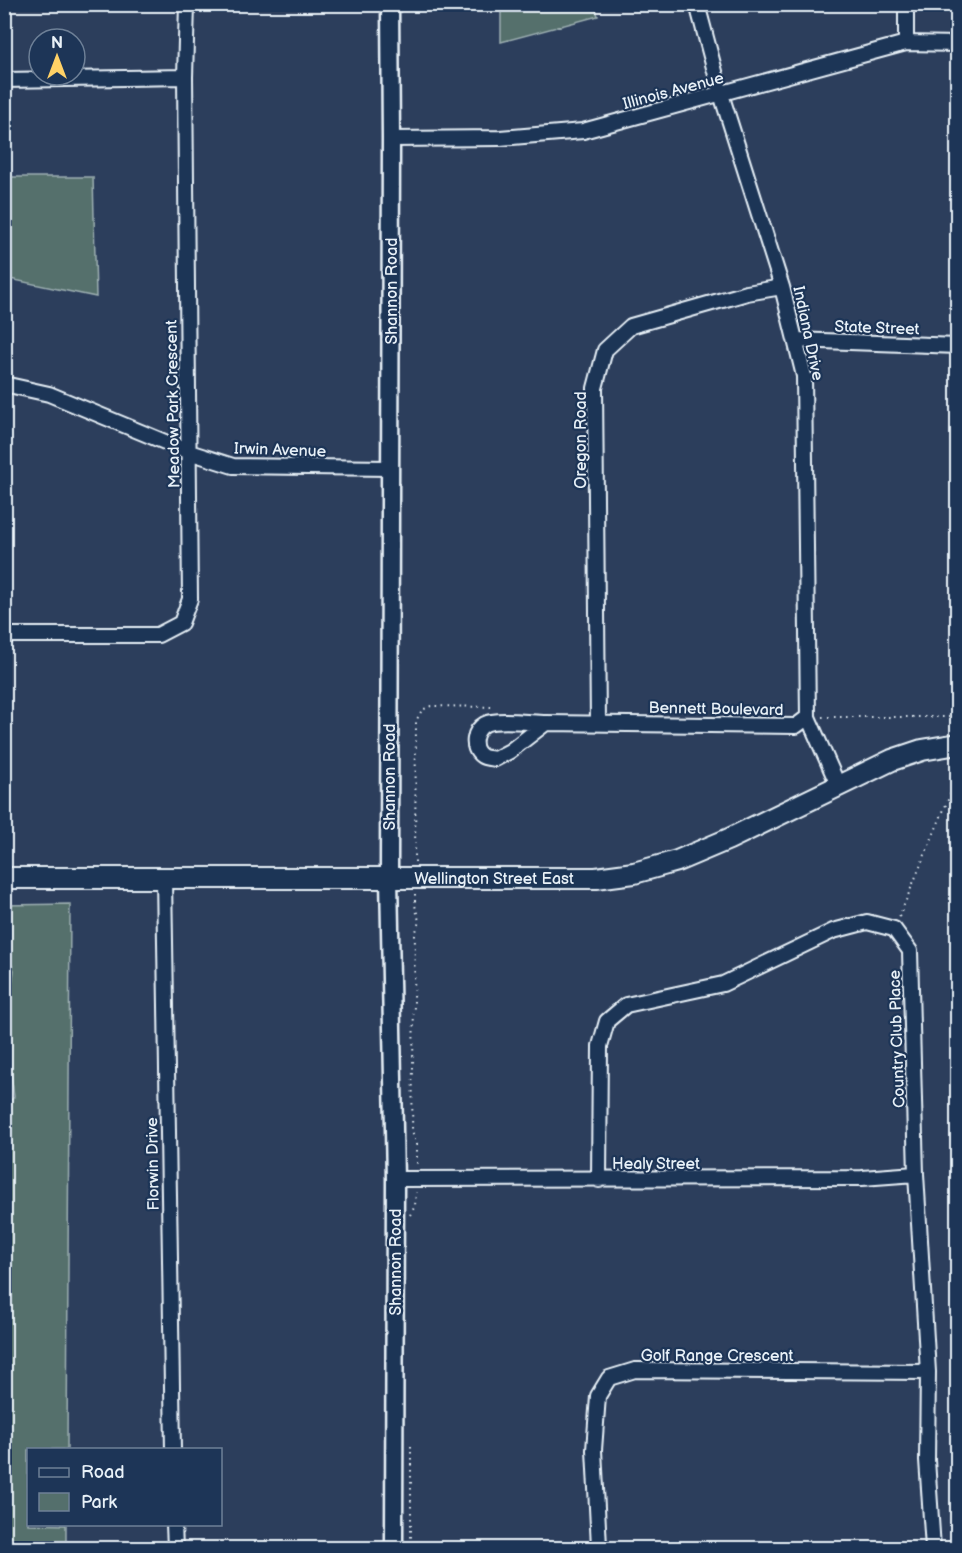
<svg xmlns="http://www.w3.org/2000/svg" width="962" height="1553" font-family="'Balsamiq Sans',sans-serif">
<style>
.green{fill:#546f6c;stroke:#9eb0b2;stroke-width:1.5}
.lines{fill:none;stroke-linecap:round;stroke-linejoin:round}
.minor-casing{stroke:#e8f1f8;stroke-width:18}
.tertiary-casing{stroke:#e8f1f8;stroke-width:21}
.secondary-casing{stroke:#e8f1f8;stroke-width:24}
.path{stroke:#e8f1f8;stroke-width:2;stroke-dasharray:1.5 4.5;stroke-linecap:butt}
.minor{stroke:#1d3557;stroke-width:14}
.tertiary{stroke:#1d3557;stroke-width:16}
.secondary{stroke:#1d3557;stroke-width:20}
.labels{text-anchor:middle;stroke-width:4.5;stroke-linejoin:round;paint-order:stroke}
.street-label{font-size:16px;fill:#e8f1f8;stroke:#1d3557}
</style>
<rect width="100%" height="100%" fill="#2c3e5c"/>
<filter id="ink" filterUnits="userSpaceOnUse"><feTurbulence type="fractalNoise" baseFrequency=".0167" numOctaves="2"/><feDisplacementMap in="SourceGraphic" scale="12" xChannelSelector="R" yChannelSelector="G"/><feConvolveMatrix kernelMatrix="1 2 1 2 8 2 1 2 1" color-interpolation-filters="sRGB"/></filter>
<g filter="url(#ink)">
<path class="green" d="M501 5H595L598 16 501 42Z
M5 177H93L96 297 5 278Z
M70 904 67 1449 28 1450V1524L66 1525V1548H5L4 1107 14 1097 6 1035 14 970 5 950V905Z"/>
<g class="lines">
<g class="minor-casing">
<path id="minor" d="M697 4 721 94 782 287 804 376 808 717 838 785
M906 43V4
M4 80 185 77
M391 139 500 138 583 131 906 43 958 44
M795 340 958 346
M4 384 49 394 189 452 233 466 390 468
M4 635H158L181 623 190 599 185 77 187 4
M546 723C532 723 497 718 485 724 474 730 470 748 482 756 485 758 491 758 495 759L510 751 546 723 796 726 808 717
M598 723 595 388 605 350 631 326 747 293 782 287
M164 878 173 1450
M395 1179 862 1178 916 1174
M599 1180 600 1046 607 1021 626 1005 723 984 833 931 867 922 894 929 910 951 916 1174 928 1372 927 1460 933 1548
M174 1524 175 1548
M602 1548 599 1546 594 1450 598 1396 609 1378 635 1370 928 1372"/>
</g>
<g class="tertiary-casing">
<path id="tertiary" d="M390 4 391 139 389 878 395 1179 394 1548"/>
</g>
<g class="secondary-casing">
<g id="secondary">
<path id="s1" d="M4 878H596L634 873 677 861 729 839 892 760 922 750 958 744"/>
</g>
</g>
<path class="path" d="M822 717H958
M415 862 416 721 422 710 431 706 493 707
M415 894V905L419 921 415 935 412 1131 417 1144V1165
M899 917 958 776
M410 1215 415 1206 416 1192
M411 1446V1548"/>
<use href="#minor" class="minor"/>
<use href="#tertiary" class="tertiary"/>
<use href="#secondary" class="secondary"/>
</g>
</g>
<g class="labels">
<g class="street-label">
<text transform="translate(673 90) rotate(-15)" y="6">Illinois Avenue</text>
<text transform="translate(391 291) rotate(-90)" y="6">Shannon Road</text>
<text transform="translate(877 327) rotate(2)" y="6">State Street</text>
<text transform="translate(809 333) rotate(78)" y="6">Indiana Drive</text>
<text transform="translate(172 404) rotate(-91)" y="6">Meadow Park Crescent</text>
<text transform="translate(580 440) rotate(-90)" y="6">Oregon Road</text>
<text transform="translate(280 449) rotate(2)" y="6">Irwin Avenue</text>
<text transform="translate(716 708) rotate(1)" y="6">Bennett Boulevard</text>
<text transform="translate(389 777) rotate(-90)" y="6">Shannon Road</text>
<text dy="6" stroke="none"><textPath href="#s1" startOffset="490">Wellington Street East</textPath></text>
<text transform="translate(896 1039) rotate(-92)" y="6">Country Club Place</text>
<text x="656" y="1169">Healy Street</text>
<text transform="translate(152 1164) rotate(-91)" y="6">Florwin Drive</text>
<text transform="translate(395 1262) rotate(-90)" y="6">Shannon Road</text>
<text x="717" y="1361">Golf Range Crescent</text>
</g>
</g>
<rect width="962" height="1553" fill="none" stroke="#1d3557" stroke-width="24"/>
<rect x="12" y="12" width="938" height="1529" fill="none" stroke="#e8f1f8" stroke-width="2" filter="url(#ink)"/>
<rect x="27" y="1448" width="195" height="78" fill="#1d3557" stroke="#6e8097" stroke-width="1.5"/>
<rect x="39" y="1468" width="30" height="9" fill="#1d3557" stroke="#6e8097" stroke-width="1.5"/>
<text x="81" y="1478" font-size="18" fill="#e8f1f8">Road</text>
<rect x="39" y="1493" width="30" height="18" fill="#546f6c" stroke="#6e8097" stroke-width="1.5"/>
<text x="81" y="1508" font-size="18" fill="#e8f1f8">Park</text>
<g transform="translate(57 57)"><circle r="28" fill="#1d3557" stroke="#6e8097" stroke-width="1.5"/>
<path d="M0-4.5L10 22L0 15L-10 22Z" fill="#ffd166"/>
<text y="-9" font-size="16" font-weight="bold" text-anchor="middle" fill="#e8f1f8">N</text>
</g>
</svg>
